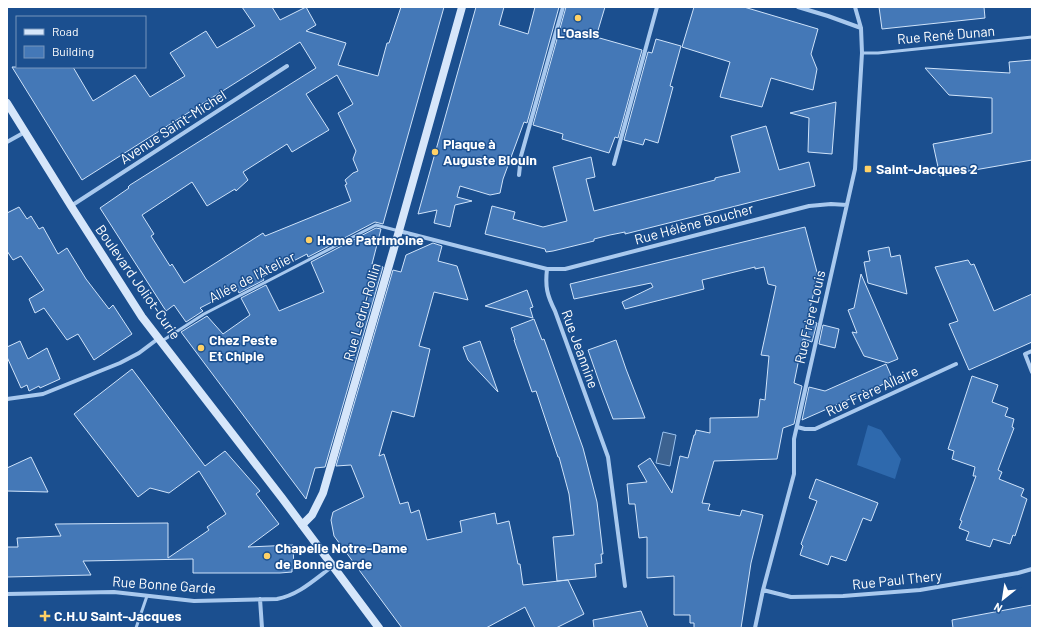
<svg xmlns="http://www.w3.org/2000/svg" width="1039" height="635" font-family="Barlow,sans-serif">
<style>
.green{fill:#2e69ad}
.water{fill:#3c6290;stroke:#9cc4f0}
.building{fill:#4478b7;stroke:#cfe3fa;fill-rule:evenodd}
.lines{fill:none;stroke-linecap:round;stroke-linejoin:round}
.lane{stroke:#a9c9ee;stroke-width:3}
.street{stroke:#a9c9ee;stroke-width:4}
.secondary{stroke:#d6e6fa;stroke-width:8}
.poi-dot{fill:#ffd166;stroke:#1b4f8f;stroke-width:1.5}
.labels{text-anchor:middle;stroke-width:3;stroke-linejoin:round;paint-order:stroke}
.poi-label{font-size:14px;font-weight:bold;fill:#fff;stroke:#1b4f8f;text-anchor:start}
.street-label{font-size:14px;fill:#fff;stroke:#1b4f8f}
</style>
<rect width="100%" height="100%" fill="#1b4f8f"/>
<path class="green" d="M868 425 881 430 901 459 895 479 857 465Z"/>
<path class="water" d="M663 432 676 435 670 466 656 463Z"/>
<path class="building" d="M242 7H272L280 20 306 7 316 25 306 31 346 43 338 65 378 76 387 43H389L401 7H444L383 224 375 222 308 257 307 254 262 277 264 280 239 293 237 289 200 308 203 311 186 322 174 305 166 311 100 208 129 188 128 187 130 185 316 68 300 42 82 180 12 67H73L93 101 135 75 150 97 185 76 170 53 206 31 217 48 255 26ZM337 75 353 104 338 113 356 151 353 159 358 171 353 173 345 180 347 184 345 185 351 201 265 236 263 233 184 283 172 264 170 266 151 236 154 234 142 215 192 182 207 206 235 189 236 191 248 180 243 172 287 144 292 152 329 130 306 94Z
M476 7H504L499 25 528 34 535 7H559L527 123 524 122 503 179 500 193 490 195 460 186 457 197 472 201 455 205 450 227 434 223 437 210 418 214Z
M566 7H605L596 37 642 50 618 138 615 137 609 153 562 139 563 134 533 125Z
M694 7H744L818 29 811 54 817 69 813 90 771 78 762 107 720 97 730 62 682 47Z
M879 7H984L985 18 882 29Z
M656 39 681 46 670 86 673 87 658 143 645 139 643 145 624 140 648 52 652 53Z
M1032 60V160L940 176 933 144 992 133V98L949 95 925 68 1010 73 1009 62Z
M836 102 832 154 808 152 809 118 790 113Z
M766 126 779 170 809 162 815 186 625 234V232L610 235 594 239V241L553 251 546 252 545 249 485 234 492 206 515 212 513 219 543 227 567 221 553 167 591 157 595 177 586 179 594 211 715 180V178L740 172 731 136Z
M19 207 27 219 31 216 39 229 43 227 58 254 67 248 86 279 109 309 113 305 132 334 94 360 78 334 67 340 44 308 35 313 29 299 44 290 21 256 13 260 7 251V213Z
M805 227 818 276 807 320 817 323 812 342 803 339 794 383 802 386 794 424 783 428 777 459 714 461 702 503 710 504 708 510 740 516 742 510 763 515 751 563 741 628H694V623H690V615H674V576L647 578V537L639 538 635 504H629L627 484 647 482 638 466 650 458 672 493 680 456 688 458 694 435H695L696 430 710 433V418L758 417 760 399 765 400 769 356 761 355 776 286 768 284 764 267 755 269V267L702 280 704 289 625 309 622 302 653 287 651 283 574 299 570 284Z
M376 228 381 229 372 264 383 267 325 467 315 468 306 499 181 332 207 316 223 334 250 315 241 298 266 285 279 311 324 292 311 262Z
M433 243 442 246 438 261 457 266 468 300 434 292 419 346 430 349 414 417 392 411 379 456 384 454 400 504 408 502 411 513 419 510 427 540 462 532 460 521 495 513 497 524 509 521 518 564H520L523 585 568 580 584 614 556 628H535L525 607 486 628H402L334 536 331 520 333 512 364 497 351 465 336 466 393 270 401 272 406 255Z
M889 247 891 257 900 255 907 294 868 283 864 262 870 261 868 251Z
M968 260 971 265 974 264 994 311 1032 294V342L969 370 949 324 958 321 935 267Z
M861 274 898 359 888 363 864 356 852 332 857 333 848 310 854 308Z
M527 290 533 307 530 308 533 318 485 306Z
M534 319 542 340 544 339 583 448 597 502 603 554H601L602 563 595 564 596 577 557 581 553 537 574 535 569 494 559 457H558L536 391 532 392 514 340H515L511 328Z
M823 325 839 329 835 348 819 344Z
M616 340 626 369 645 418 613 419 602 390 588 350Z
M20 341 28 359 47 348 60 379 40 388 39 386 29 391 27 385 21 388 7 357V347Z
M480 341 498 392 468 360 463 347Z
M886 364 893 380 802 420 809 387 825 391Z
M132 369 205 466 225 451 260 491 256 494 279 524 248 547 293 545 294 569H292V572L280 573H193V559L83 561 91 575 7 577V547H18L17 538 61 536 55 524 168 523V558L209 530 207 527 226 514 199 471 169 493 150 488 138 497 74 414Z
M972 376 998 385 992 402 1008 408 1005 416 1014 419 1012 427 1014 428 998 470 1002 472 999 479 1024 489 1021 496 1027 499 1015 536 1013 535 1010 544 993 539 990 547 966 540 969 532 959 528 962 521 960 520 976 476H973L975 467 952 459 954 451 948 449Z
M31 457 48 492 7 491V468Z
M816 479 878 503 871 521 863 518 846 561 831 556 828 565 800 555 803 546 801 544 817 501 809 498Z
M1032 605V628H953L952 620Z
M641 611 648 628H594L593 620Z"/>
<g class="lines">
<path class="lane" d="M862 53H878L1032 37
M162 341 204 314 376 225 399 231
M136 628 147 596"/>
<path class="street" d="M798 7 828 16 861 28
M7 142 25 132
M614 164 657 7
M519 175 521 156 563 7
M71 206 287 66
M399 231 547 269C545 287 547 295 555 311L608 457 625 586
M547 269H565L809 206 831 204 847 205
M1032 351 1025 354 1032 372
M7 399 43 394 120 363 139 353 159 338
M797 427 805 429H815L956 364
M763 590 791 597 843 596 920 590 1018 573 1032 569
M7 594 114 592 194 601 277 599C299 595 315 579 333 566
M260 599 262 628
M755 628 763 590 794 474V439L855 169 862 53 861 28 855 7"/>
<path class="secondary" d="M7 103 71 206 142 317 282 498 379 628
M302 525 312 515 323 493 399 231 462 7"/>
</g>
<g class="poi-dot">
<circle cx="578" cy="18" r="4"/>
<circle cx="435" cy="152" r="4"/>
<rect x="864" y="165" width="8" height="8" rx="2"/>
<circle cx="309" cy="240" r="4"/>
<circle cx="201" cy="348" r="4"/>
<circle cx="267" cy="556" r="4"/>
<path d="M43 610h4v4h4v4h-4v4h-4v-4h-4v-4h4z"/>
</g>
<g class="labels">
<g class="poi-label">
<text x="578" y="38" text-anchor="middle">L'Oasis</text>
<text x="443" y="149">Plaque à<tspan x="443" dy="16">Auguste Blouin</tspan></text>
<text x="876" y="174">Saint-Jacques 2</text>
<text x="317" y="245">Home Patrimoine</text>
<text x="209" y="345">Chez Peste<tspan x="209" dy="16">Et Chipie</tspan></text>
<text x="275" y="553">Chapelle Notre-Dame<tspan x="275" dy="16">de Bonne Garde</tspan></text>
<text x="54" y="621">C.H.U Saint-Jacques</text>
</g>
<g class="street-label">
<text transform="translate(946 35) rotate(-5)" y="5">Rue René Dunan</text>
<text transform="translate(173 127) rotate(-33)" y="5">Avenue Saint-Michel</text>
<text transform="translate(694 224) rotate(-15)" y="5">Rue Hélène Boucher</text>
<text transform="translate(252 277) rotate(-27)" y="5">Allée de l'Atelier</text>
<text transform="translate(138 282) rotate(55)" y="5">Boulevard Joliot-Curie</text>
<text transform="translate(362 312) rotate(-74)" y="5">Rue Ledru-Rollin</text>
<text transform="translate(810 317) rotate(-77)" y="5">Rue Frère Louis</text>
<text transform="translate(580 349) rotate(70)" y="5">Rue Jeannine</text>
<text transform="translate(872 391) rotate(-25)" y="5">Rue Frère Allaire</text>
<text transform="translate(897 580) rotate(-6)" y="5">Rue Paul Thery</text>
<text transform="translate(164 585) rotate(4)" y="5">Rue Bonne Garde</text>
</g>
</g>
<rect width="1039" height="635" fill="none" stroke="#ffffff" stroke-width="16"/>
<rect x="16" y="16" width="130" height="52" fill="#1b4f8f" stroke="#7695bc"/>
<rect x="24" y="29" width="20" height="6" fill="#d6e6fa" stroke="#7695bc"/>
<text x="52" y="36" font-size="12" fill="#ffffff">Road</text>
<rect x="24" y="46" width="20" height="12" fill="#4478b7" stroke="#7695bc"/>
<text x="52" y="56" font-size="12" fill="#ffffff">Building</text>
<g transform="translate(1003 599) rotate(210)" stroke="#1b4f8f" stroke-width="3" paint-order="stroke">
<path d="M0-3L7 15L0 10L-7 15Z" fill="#ffffff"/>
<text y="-6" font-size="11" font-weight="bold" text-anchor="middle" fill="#ffffff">N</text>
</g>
</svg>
